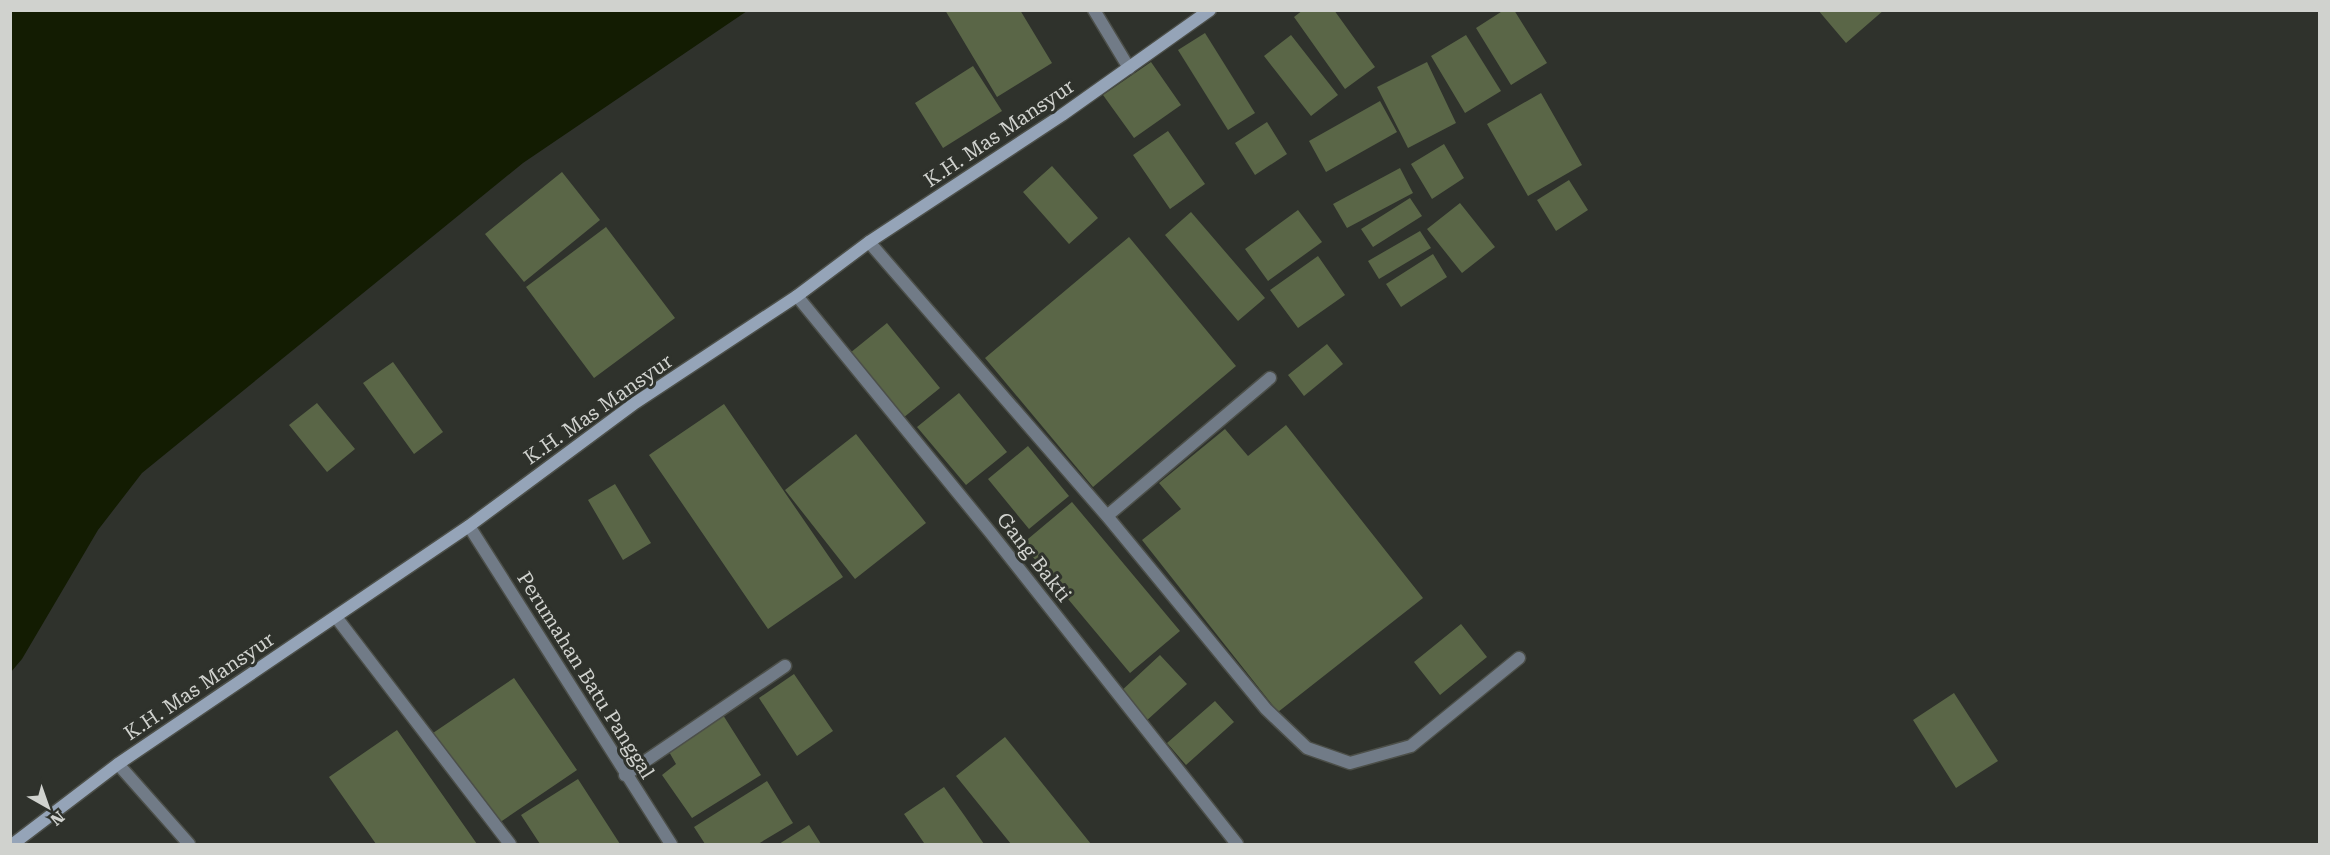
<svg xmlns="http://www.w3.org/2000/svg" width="2330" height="855" font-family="'Roboto Serif',serif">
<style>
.water{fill:#131c02}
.building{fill:#5a6647}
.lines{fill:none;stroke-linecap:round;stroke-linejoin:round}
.service-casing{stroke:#4c4f49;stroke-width:15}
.minor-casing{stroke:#4c4f49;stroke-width:15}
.secondary-casing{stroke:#4c4f49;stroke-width:15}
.service{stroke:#717b87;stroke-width:12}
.minor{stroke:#717b87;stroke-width:12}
.secondary{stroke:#95a4b8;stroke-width:12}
.labels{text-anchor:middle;stroke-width:6;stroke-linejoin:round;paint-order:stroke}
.street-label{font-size:20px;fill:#d0d2ce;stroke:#2f322c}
</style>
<rect width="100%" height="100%" fill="#2f322c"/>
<path class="water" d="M11 10H747V11L523 163 142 473 98 530 22 659 11 672Z"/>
<path class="building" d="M945 10H1020L1052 63 997 97Z
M1303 10H1334L1375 67 1345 89 1294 17Z
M1504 10H1514L1547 63 1511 85 1476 28Z
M1818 10H1884L1846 43Z
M1205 33 1255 113 1228 130 1178 50Z
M1291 35 1338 95 1311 116 1264 56Z
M1466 35 1501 91 1465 113 1431 56Z
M1151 62 1181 105 1134 138 1103 95Z
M1427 62 1456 123 1408 148 1377 87Z
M973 66 1002 111 943 148 915 103Z
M1541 93 1582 165 1528 196 1487 124Z
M1380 101 1397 132 1326 172 1309 141Z
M1267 122 1287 154 1255 175 1235 143Z
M1168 131 1205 184 1170 209 1133 155Z
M1444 144 1464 178 1432 199 1411 164Z
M1052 166 1098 218 1069 244 1023 192Z
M1400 168 1413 193 1347 228 1333 204Z
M562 172 600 220 524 282 485 234Z
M1569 180 1588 210 1556 231 1537 200Z
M1410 198 1422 216 1373 247 1361 229Z
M1460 203 1495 247 1462 273 1427 229Z
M1298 210 1322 242 1268 281 1245 249Z
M1191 212 1265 298 1238 321 1165 235Z
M606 227 675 318 594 378 526 287Z
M1420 231 1431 248 1379 279 1368 261Z
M1129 237 1236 366 1093 487 985 358Z
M1433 254 1447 277 1401 307 1386 284Z
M1318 256 1345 295 1298 328 1270 290Z
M887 323 940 388 903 418 850 353Z
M1327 344 1343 364 1304 396 1288 375Z
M393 362 443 432 414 454 363 383Z
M959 393 1007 452 966 485 917 427Z
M317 403 355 449 327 472 289 425Z
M724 404 843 577 768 629 649 455Z
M1286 425 1423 598 1278 712 1142 540 1181 509 1159 483 1225 429 1248 456Z
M856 434 926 523 855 579 785 490Z
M1028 446 1069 496 1029 529 988 479Z
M615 484 651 543 623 560 588 500Z
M1072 502 1180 631 1130 673 1022 544Z
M1461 624 1487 657 1440 695 1414 662Z
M1160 655 1187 684 1145 722 1119 693Z
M794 674 833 731 797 756 759 698Z
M514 678 577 770 496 825 433 733Z
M1954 693 1998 761 1956 788 1913 720Z
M1215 701 1234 722 1186 765 1167 743Z
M723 715 761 775 692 818 662 775 676 764 668 750Z
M397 730 477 844H376L329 777Z
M1005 737 1026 763 1091 844H1011L977 802 956 776Z
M578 779 620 844H540L521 815Z
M767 781 793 823 758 844H705L694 827Z
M944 787 964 815 984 844H925L924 843 904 814Z
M809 825 821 844H779Z"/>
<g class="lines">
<g class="service-casing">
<path id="service" d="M1094 10 1129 68"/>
</g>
<g class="minor-casing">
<path id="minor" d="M869 242 1107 516 1266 709 1307 748 1350 763 1411 746 1519 658
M797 296 990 532 1237 844
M1107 516 1270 378
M469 526 671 844
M336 617 510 844
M118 764 189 844
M625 775 785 666"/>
</g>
<g class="secondary-casing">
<path id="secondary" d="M13 844 118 764 469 526 635 403 797 296 869 242 1062 115 1210 10"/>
</g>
<use href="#service" class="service"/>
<use href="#minor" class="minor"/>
<use href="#secondary" class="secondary"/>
</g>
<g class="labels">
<g class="street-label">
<text transform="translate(999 133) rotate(-34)" y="7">K.H. Mas Mansyur</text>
<text transform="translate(598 409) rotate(-35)" y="7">K.H. Mas Mansyur</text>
<text transform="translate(1034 557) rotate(52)" y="7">Gang Bakti</text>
<text transform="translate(586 675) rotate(58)" y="7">Perumahan Batu Panggal</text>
<text transform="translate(199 686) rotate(-34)" y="7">K.H. Mas Mansyur</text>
</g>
</g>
<rect width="2330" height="855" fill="none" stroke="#d0d2ce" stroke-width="24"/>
<g transform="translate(48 807) rotate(140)" stroke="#2f322c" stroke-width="4.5" paint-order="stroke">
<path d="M0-4.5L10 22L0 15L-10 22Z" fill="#d0d2ce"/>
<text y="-9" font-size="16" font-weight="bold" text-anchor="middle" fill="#d0d2ce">N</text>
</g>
</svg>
